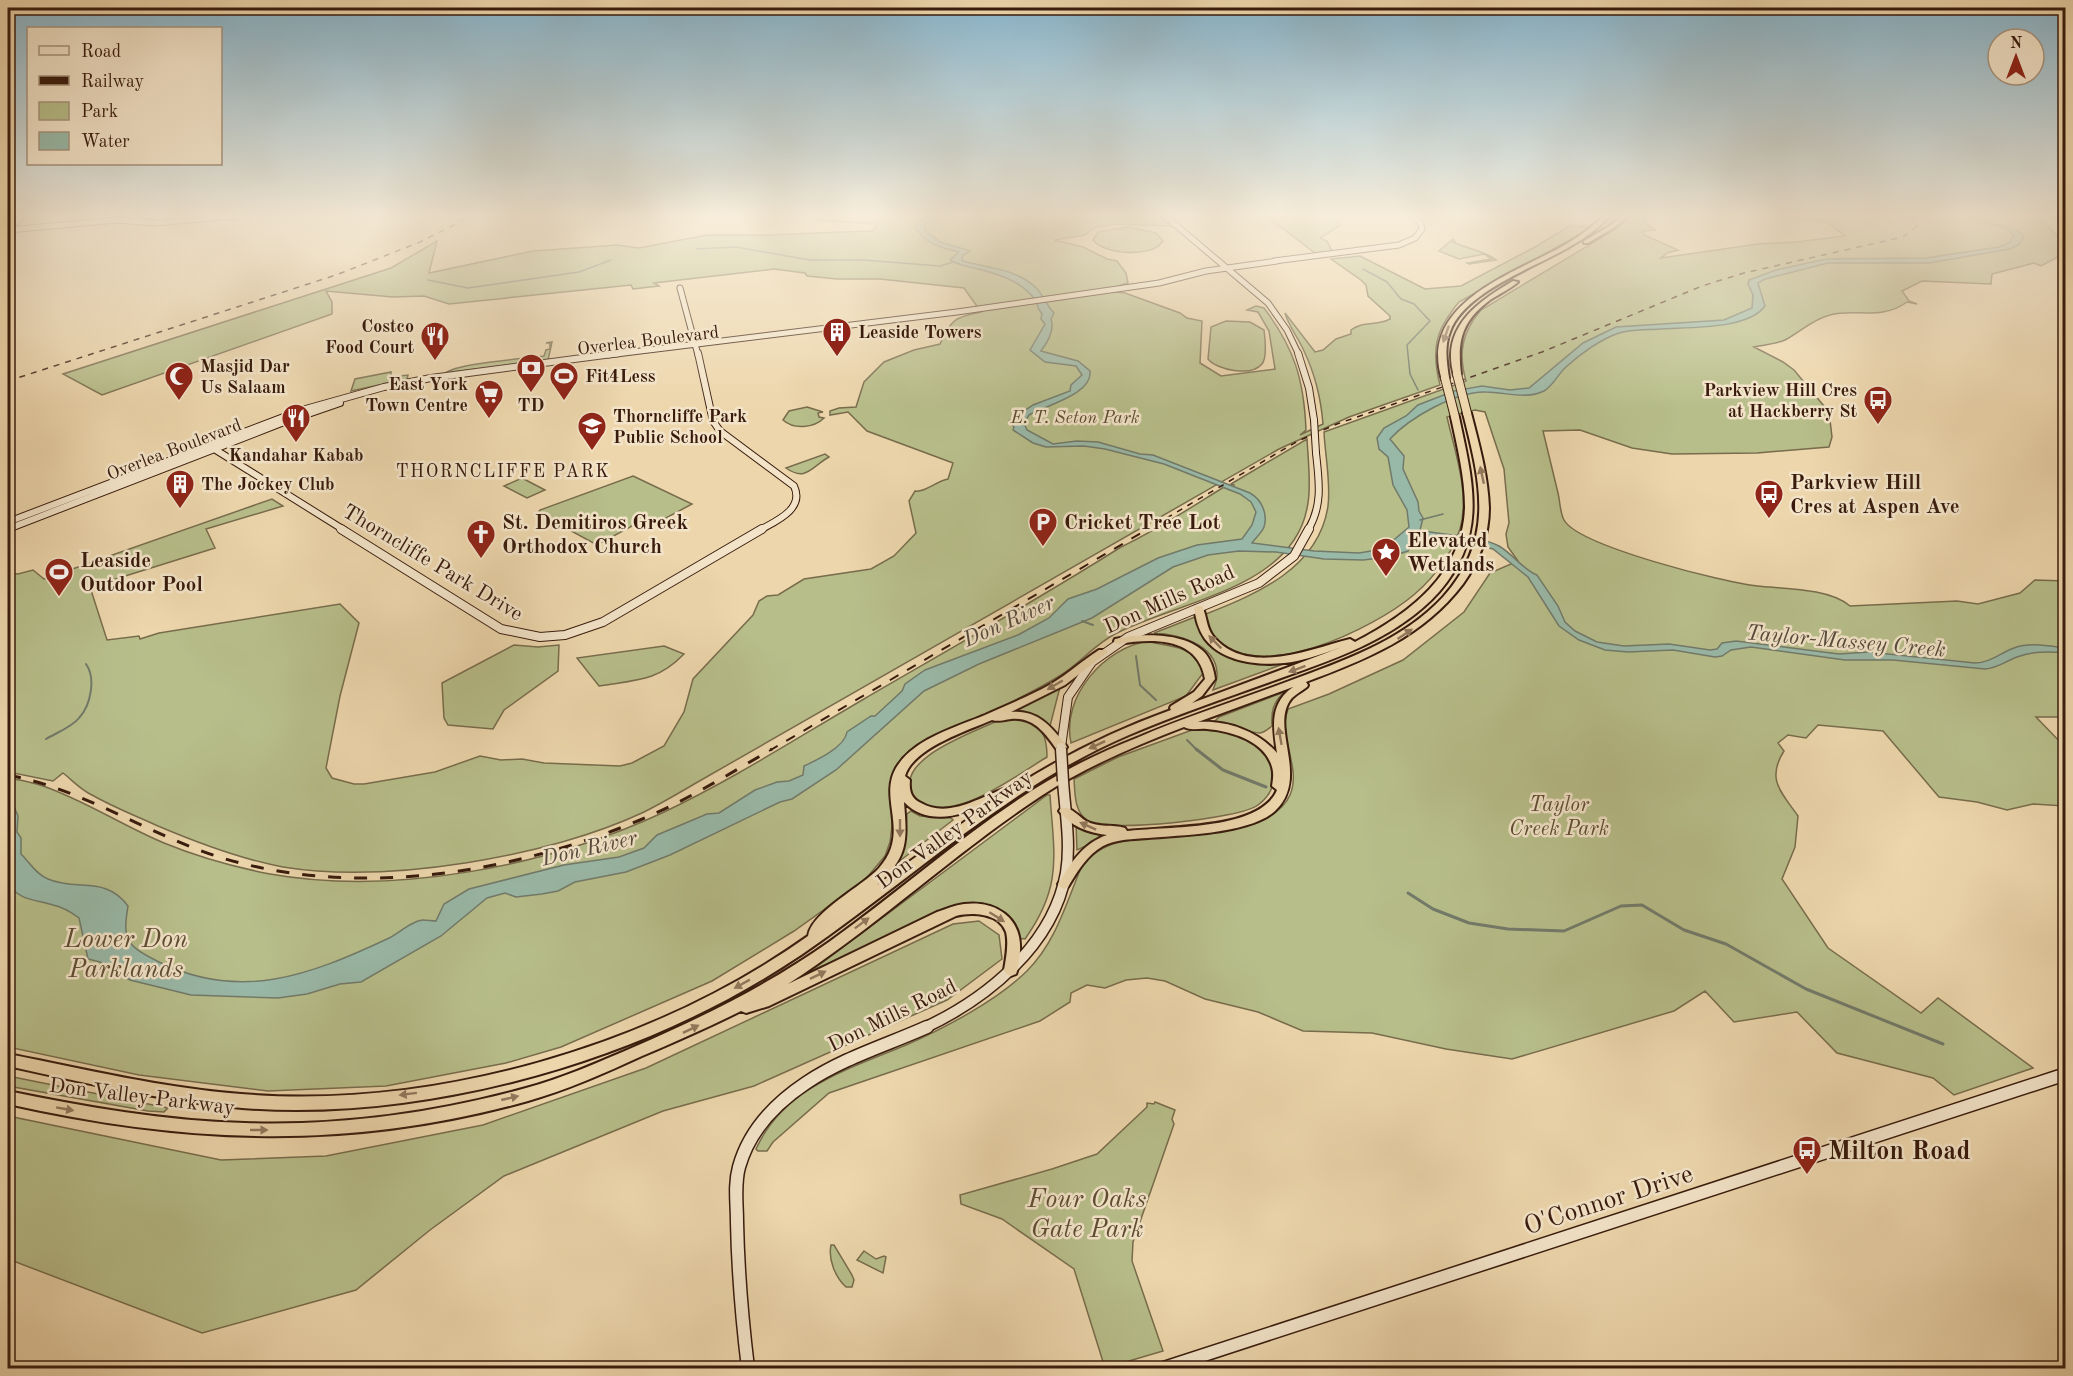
<svg xmlns="http://www.w3.org/2000/svg" width="2073" height="1376" font-family="'Old Standard TT',serif">
<style>
.green{fill:#b7be8a;stroke:#786c4c;stroke-width:1.5}
.water{fill:#99b9a8;stroke:#727a6a;stroke-width:1.5}
.lines{fill:none;stroke-linecap:round;stroke-linejoin:round}
.stream-far2{stroke:#727a6a;stroke-width:1.5}
.stream-far1{stroke:#727a6a;stroke-width:2}
.stream{stroke:#727a6a;stroke-width:3}
.secondary-far4-casing{stroke:#381b0d;stroke-width:7}
.secondary-far3-casing{stroke:#381b0d;stroke-width:8}
.secondary-far2-casing{stroke:#381b0d;stroke-width:10}
.secondary-far1-casing{stroke:#381b0d;stroke-width:13}
.secondary-casing{stroke:#381b0d;stroke-width:15}
.highway-casing{stroke:#381b0d;stroke-width:4}
.secondary-far4{stroke:#f3e4c9;stroke-width:5}
.secondary-far3{stroke:#f3e4c9;stroke-width:6}
.secondary-far2{stroke:#f3e4c9;stroke-width:8}
.secondary-far1{stroke:#f3e4c9;stroke-width:10}
.secondary{stroke:#f3e4c9;stroke-width:12}
.highway{fill:#edd6ac;fill-rule:evenodd}
.rail-far2{stroke:#381b0d;stroke-width:1.5;stroke-dasharray:6 6;stroke-linecap:butt}
.rail-far1{stroke:#381b0d;stroke-width:2;stroke-dasharray:10 10;stroke-linecap:butt}
.rail{stroke:#381b0d;stroke-width:3;stroke-dasharray:13 13;stroke-linecap:butt}
.secondary-bridge-far2-casing{stroke:#381b0d;stroke-width:8;stroke-linecap:butt}
.secondary-bridge-far1-casing{stroke:#381b0d;stroke-width:10;stroke-linecap:butt}
.secondary-bridge-casing{stroke:#381b0d;stroke-width:13;stroke-linecap:butt}
.highway-bridge-casing{stroke:#381b0d;stroke-width:10;stroke-linecap:butt}
.secondary-bridge-far2{stroke:#f3e4c9;stroke-width:6}
.secondary-bridge-far1{stroke:#f3e4c9;stroke-width:8}
.secondary-bridge{stroke:#f3e4c9;stroke-width:10}
.highway-bridge{stroke:#edd6ac;stroke-width:8}
.oneway{fill:#92785c}
.labels{text-anchor:middle;stroke-width:5;stroke-linejoin:round;paint-order:stroke}
.far-poi-label{font-size:18px;font-weight:bold;fill:#381b0d;stroke:#f3e4c9;text-anchor:start}
.far-street-label{font-size:18px;fill:#381b0d;stroke:#f3e4c9}
.far-park-label{font-size:18px;font-style:italic;fill:#5e4c32;stroke:#f3e4c9}
.far-neighbourhood-label{font-size:18px;letter-spacing:1.5px;fill:#381b0d;stroke:#f3e4c9}
.poi-label{font-size:21px;font-weight:bold;fill:#381b0d;stroke:#f3e4c9;text-anchor:start}
.street-label{font-size:21px;fill:#381b0d;stroke:#f3e4c9}
.park-label{font-size:21px;font-style:italic;fill:#5e4c32;stroke:#f3e4c9}
.water-label{font-size:22px;font-style:italic;fill:#554a3c;stroke:#f3e4c9}
.near-park-label{font-size:26px;font-style:italic;fill:#5e4c32;stroke:#f3e4c9}
.near-poi-label{font-size:26px;font-weight:bold;fill:#381b0d;stroke:#f3e4c9;text-anchor:start}
.near-street-label{font-size:26px;fill:#381b0d;stroke:#f3e4c9}
</style>
<rect width="100%" height="100%" fill="#edd6ac"/>
<filter id="stains"><feTurbulence type="fractalNoise" baseFrequency=".00333" numOctaves="4"/><feColorMatrix values="0 0 0 0 .2 0 0 0 0 .09 0 0 0 0 .02 0 0 0 .5 -.17"/></filter>
<radialGradient id="worn" r=".72"><stop offset=".6" stop-color="#630" stop-opacity="0"/><stop offset="1" stop-color="#630" stop-opacity=".3"/></radialGradient>
<path class="green" d="M812 215H1158L1171 226 1115 224 1094 228 1085 235 1054 240 1083 247 1107 259 1117 261 1126 273 1128 283 1111 288 1115 292 1125 293 1180 313 1187 318 1202 321 1200 363 1221 376 1275 369 1269 331 1258 312 1247 310 1256 306 1264 308C1294 348 1304 379 1306 430L1300 435 1323 424C1321 399 1315 374 1304 351 1299 339 1288 325 1285 313L1315 352 1323 350 1336 339 1351 334V330C1362 321 1378 326 1390 319V316L1368 296 1366 285 1361 280 1331 259 1360 256 1425 289 1461 286 1535 247 1571 225 1591 228 1459 302C1435 331 1431 349 1440 385L1349 417 1279 449 696 783C679 793 662 803 644 812 549 857 387 884 283 867 240 859 198 843 158 826 136 816 113 807 92 795 81 790 72 780 63 773L53 781 8 772V573L18 574 33 570 44 579 272 499 283 506 206 529 215 548 90 587 107 640 139 636 140 639 159 633 340 604 359 623 340 696 326 768 332 778 354 784H364L435 772 480 756 501 760 522 759 544 763 620 766 632 763 664 746 684 712 693 679 753 615 759 601 767 596 778 595 804 579 871 569 894 556 916 533 909 501 915 491C925 493 936 481 948 479L953 463 867 431 848 412 830 415V411L839 408 856 407 864 382 884 362 914 350 940 344C951 320 954 317 981 312L964 288 880 279H837L807 276 805 273 774 269 654 283 659 286 633 289 631 285 449 304 424 296 393 297 326 291 332 302V314L102 395 63 374 391 268 437 241 429 273 533 251 617 245 639 248 707 235H769L870 231 874 230 877 224 814 220Z
M1265 215 1328 218 1327 215 1339 216V226L1320 238 1327 241 1332 251 1315 253Z
M1633 215H1653L1644 223 1655 230 1642 231 1644 235 1678 250 1667 253 1661 258 1758 244 1796 242 1845 236 1827 222 1757 215H2017L2044 222 2065 245V253L2041 266 2034 263 1992 274 1991 284 1922 281 1902 291 1909 301 1917 304 1907 302C1881 321 1854 308 1830 315 1813 319 1800 332 1785 340 1776 344 1764 345 1754 347L1783 362 1794 370 1829 412 1832 437 1829 447 1757 453 1672 454 1632 448 1580 430 1543 431C1548 452 1553 473 1558 493 1560 501 1560 513 1564 520 1578 546 1726 583 1757 586 1784 589 1829 588 1850 606L1957 601 1978 604 2020 593 2035 580 2065 581V717H2036L2065 747V806L2033 804 2007 810 1977 802 1939 797 1883 731 1818 725 1806 738 1788 735 1778 743 1784 751C1766 779 1781 792 1798 816L1795 847 1782 879 1828 948 1921 1013 1938 998 2033 1068 1954 1095 1933 1078 1837 1053 1797 1012 1734 1022 1705 991 1674 1011 1512 1059 1446 1049 1372 1033 1303 1031 1258 1012 1205 999 1165 981 1147 978 1126 980 1105 988 1087 985 1071 993 1070 1002 1040 1021 829 1093 773 1142 767 1151H758L756 1149C784 1087 849 1069 906 1045 945 1028 996 1001 1027 971 1057 941 1067 900 1083 863 1091 856 1099 849 1110 845 1154 830 1270 842 1290 795 1302 767 1277 737 1288 709L1329 694 1403 660 1464 612 1490 573 1518 561 1508 547 1506 534 1509 523 1504 469 1485 412 1475 410 1447 417C1455 452 1470 494 1460 529 1451 557 1429 584 1406 601 1362 634 1231 698 1204 617L1206 614C1257 594 1319 568 1328 506 1331 483 1325 455 1324 432L1466 381C1458 353 1462 332 1481 310L1616 229Z
M1128 227 1156 233 1163 241C1153 258 1104 255 1093 240L1098 232Z
M1453 239 1455 241 1453 242C1467 249 1484 250 1496 260L1469 264 1467 263 1491 259 1484 254 1459 259 1439 251Z
M1226 321 1250 322 1264 330C1265 338 1267 358 1262 364 1251 377 1217 370 1208 359L1211 327Z
M552 342 548 360 445 373C458 363 523 359 544 356L546 350 550 349V343H546Z
M391 372V377L408 375 407 379 351 391 355 379Z
M807 407 823 412 818 413 819 417 824 418C814 428 794 430 783 420L789 411Z
M1307 439C1309 475 1315 509 1294 540 1259 593 1169 606 1115 634 1094 645 1080 663 1061 675 1016 703 965 722 918 746L903 758 895 769 890 784 892 826 890 842 885 856 864 881 794 931 712 981 561 1047 506 1063 386 1086 268 1091 139 1075 8 1047V778C19 780 32 782 43 786 86 801 123 826 164 843 198 857 234 867 270 874 395 896 548 866 662 813 732 780 797 738 864 699 950 649 1037 600 1121 547 1157 530 1190 508 1224 487L1230 490 1234 485 1231 484 1236 481Z
M825 454 829 457C811 467 806 482 786 468Z
M633 476 692 504 653 525 643 520 597 545 538 513 540 510Z
M522 478 545 490 527 498 504 486Z
M1195 617C1199 625 1202 636 1208 643 1226 663 1262 663 1286 663L1213 690C1214 686 1218 680 1217 673 1216 644 1177 634 1154 633Z
M1149 641C1172 649 1194 643 1203 673L1186 696 1071 743C1061 696 1105 647 1149 641Z
M514 645 538 647 559 645 558 671 504 710 493 729 448 725 444 718 442 683Z
M664 646 684 654C657 682 635 680 599 686L577 658Z
M1060 687 1050 726 1032 714 1006 712Z
M1284 692C1273 703 1271 711 1272 726 1268 729 1264 733 1259 733 1251 733 1227 723 1215 721L1219 717Z
M1008 719C1037 719 1047 728 1047 757 1015 776 947 830 913 797 891 760 972 733 997 721Z
M1192 730C1208 730 1223 730 1237 736 1267 747 1290 781 1258 805 1240 819 1106 833 1088 821 1074 812 1075 793 1074 779L1118 757Z
M1047 795H1050C1054 855 1063 886 1025 939L1017 938C1013 910 982 900 957 906 940 909 925 918 910 925 878 941 843 958 811 971Z
M911 811 920 816 951 818 953 820 897 863 905 844 907 814Z
M1076 824 1085 831 1107 837 1077 850Z
M979 921 999 935 1002 959 947 1000 754 1086 663 1111 504 1176 430 1230 356 1290 202 1333 8 1259V1116L221 1160 326 1156 483 1125 646 1068 953 924Z
M8 1076 168 1108 164 1112 148 1111 8 1086Z
M1155 1102 1175 1110 1172 1119 1174 1124 1133 1242 1132 1261 1163 1351 1105 1368 1074 1269 1002 1219 961 1204 960 1195 1052 1169 1097 1154 1147 1107V1103L1154 1104Z
M831 1245H834L852 1275 854 1280 852 1287H846C835 1277 828 1259 831 1245Z
M864 1251 876 1259 884 1256 886 1257 883 1273 857 1260Z"/>
<path class="water" d="M935 215H945L925 224V230L940 242 970 251 963 255 962 261C985 267 1014 269 1033 285 1043 293 1046 305 1054 313L1051 319C1055 330 1047 343 1041 351L1078 361 1090 371C1093 394 1047 405 1029 415L1024 423 1027 430 1053 444 1077 441 1098 442 1140 454 1153 455 1250 493C1262 500 1268 514 1264 527 1261 534 1255 538 1252 543L1314 551 1359 553 1383 549 1409 527 1407 510 1393 485 1388 457 1379 449 1377 438 1384 428 1406 416 1418 405 1454 391 1482 386 1510 390 1529 388 1583 343 1616 327 1724 320 1752 308 1753 295 1748 284 1749 280 1776 270 1826 259 1926 258 1999 247 2010 242 2014 234 2002 227 1954 215C1973 215 2008 225 2024 235L2020 244 2010 249 1929 263H1828L1765 279 1758 283 1765 306C1748 330 1687 327 1660 329 1648 330 1631 329 1619 333 1601 339 1580 354 1566 367 1558 374 1553 386 1544 391 1526 400 1505 392 1486 392 1456 391 1409 418 1390 439L1404 456 1403 469 1418 502 1419 511 1423 518 1420 530C1444 536 1478 535 1499 546 1513 554 1522 569 1537 575L1558 606 1565 622 1575 631 1597 642 1624 646 1669 644 1710 650 1717 649 1722 643 1736 641 1839 654 1869 652 1975 663C1990 663 2000 653 2014 648 2030 642 2049 646 2065 648V653C2049 651 2033 651 2017 657 2006 661 1998 668 1985 669L1893 660H1845L1751 647 1731 650 1722 656 1715 657 1673 650 1628 652 1605 650 1579 640 1559 626 1528 577 1493 549 1455 540 1417 535 1408 551 1389 557 1363 560 1324 559 1276 552 1239 551 1208 555 1173 567 1092 618 979 664 924 691 836 770 792 799 780 802 670 855 626 872 575 882 558 891 542 894 516 897 505 893 487 898 441 936 361 982 340 984 307 994 278 998 191 995 130 980 100 962 88 959 79 918C71 912 63 907 53 905 37 900 17 900 8 883V788H11V800L18 816 17 832 21 838V854C29 862 37 875 48 879 78 892 105 875 128 906 122 941 127 946 159 962 241 1002 310 975 387 939 397 935 412 920 423 920 427 920 432 921 436 921L444 904 469 889 564 865 619 857 644 848 657 835 707 814 719 813 755 790 777 782 789 781 803 775 804 766C817 760 845 747 847 732L871 716H875L902 691 905 684 925 670 1018 635 1049 618 1068 599 1097 589 1158 558 1197 545 1242 539 1252 525 1256 512 1251 502 1240 494 1164 464 1105 449 1084 446 1046 447 1033 443 1013 430 1014 427 1009 421 1033 405 1070 391 1071 385 1082 375 1076 366 1045 362 1030 350 1045 324 1041 319 1042 314 1038 308 1037 302C1023 283 1005 276 982 270 970 267 960 266 950 260L959 252C941 248 924 243 915 227L918 221Z"/>
<g class="lines">
<path class="stream-far2" d="M696 249 736 247 810 260H863L940 266 953 262
M1363 269 1387 282 1401 299 1414 304 1430 321 1407 345 1410 374 1418 390
M428 280 468 288 579 272 611 260
M1420 520 1443 514"/>
<path class="stream-far1" d="M1082 621 1093 625
M1136 656 1140 685 1156 700
M46 739C56 733 72 727 79 718 91 705 96 678 86 664
M1187 740 1198 751"/>
<path class="stream" d="M1196 749 1223 770 1266 787
M1408 893 1433 909 1469 923 1508 929 1564 931 1621 906 1642 905 1684 930 1726 944 1806 989 1943 1044"/>
<g class="secondary-far4-casing">
<path id="secondary-far4" d="M1164 215 1268 303 1287 330 1299 355
M8 229 23 215
M8 230 117 220 155 223 247 215
M1274 261 1399 245 1415 238 1422 229 1420 222 1412 215
M680 288 698 355
M608 355 957 312 1159 283 1206 271 1277 261"/>
</g>
<g class="secondary-far3-casing">
<path id="secondary-far3" d="M698 353 713 421 720 431 794 486C805 509 776 521 760 530
M1298 353 1309 388 1314 420
M211 447 344 530
M8 522 302 410 384 387 431 378 620 353
M8 529 279 424 340 403
M1308 530C1323 505 1319 481 1316 453"/>
</g>
<g class="secondary-far2-casing">
<path id="secondary-far2" d="M341 529 501 629 540 637 565 635 603 622 762 529
M1061 747 1068 697 1092 662 1128 637 1259 583 1294 556 1309 529"/>
</g>
<g class="secondary-far1-casing">
<path id="secondary-far1" d="M924 1028C986 999 1053 946 1066 873 1071 843 1065 811 1063 781"/>
</g>
<g class="secondary-casing">
<path id="secondary" d="M748 1368C742 1319 738 1271 737 1222 737 1203 734 1185 739 1167 749 1131 776 1103 806 1083 843 1058 887 1045 927 1027
M1164 1368 2066 1074"/>
</g>
<g class="highway-casing">
<path id="highway" d="M1605 215H1611C1599 227 1586 238 1571 246 1536 267 1464 292 1450 332 1444 347 1447 363 1449 378L1442 380C1417 301 1518 273 1568 243 1582 235 1594 225 1605 215Z
M1623 215H1629L1615 227 1588 243H1584V241L1611 225Z
M1513 281 1518 282C1510 289 1499 294 1490 300 1462 321 1457 340 1461 374L1454 376C1440 328 1477 302 1513 281Z
M1464 411 1471 413C1479 444 1488 476 1489 508 1489 535 1479 562 1463 584 1423 637 1365 660 1306 682L1308 685 1307 687C1302 691 1296 694 1292 698 1268 726 1311 777 1275 811 1250 834 1181 835 1148 838 1134 839 1116 839 1103 846 1087 855 1077 872 1068 887L1064 889 1060 887 1058 884 1060 881C1072 861 1084 843 1107 835 1089 833 1070 826 1059 811L1061 808C1071 806 1078 816 1086 821 1099 828 1112 824 1125 828L1127 831C1166 826 1260 831 1277 790L1272 786C1273 780 1274 773 1272 767 1265 741 1231 731 1207 729 1199 728 1191 731 1184 727 1135 746 1085 767 1041 796 953 854 876 927 788 984L937 912C946 909 955 905 964 904 996 900 1022 918 1020 951 1019 959 1019 967 1016 974L1011 976 1006 974 1004 970C1006 958 1009 944 1006 932 999 913 972 912 956 916L769 1006 746 1013 741 1011C709 1027 675 1042 642 1056 605 1073 567 1090 528 1101 350 1151 186 1144 8 1104V1091C86 1107 165 1121 245 1123 340 1126 435 1113 526 1088 563 1078 599 1062 634 1047 703 1017 768 985 829 942 899 892 963 834 1036 788 1068 768 1103 751 1139 737 1188 716 1239 700 1289 681 1343 661 1402 641 1443 597 1496 538 1480 482 1463 413ZM1293 687C1269 704 1273 727 1277 753 1258 731 1227 720 1198 722Z
M1452 415H1458L1459 417C1473 483 1488 535 1439 592 1396 640 1329 661 1270 682 1223 699 1175 715 1129 735 1007 787 910 881 801 955 713 1014 615 1056 512 1082 424 1104 332 1115 242 1108 163 1101 85 1083 8 1066V1054C85 1069 162 1088 241 1094 434 1110 651 1047 808 936 811 912 863 886 879 868 911 832 878 800 896 768 913 739 956 727 985 715 1007 705 1030 696 1051 684 1068 674 1083 660 1099 650H1107L1108 652 1065 685 1011 712C1037 710 1050 725 1065 744L1067 747 1065 750H1057C1045 733 1034 717 1011 719 1004 720 998 722 992 720 967 731 913 748 905 776L910 780C909 791 911 798 921 803 948 819 980 797 1006 788H1013C1063 756 1115 730 1171 710L1170 708 1171 706 1194 692 1205 679C1198 637 1153 638 1119 644L1115 643 1114 641 1115 639C1141 633 1186 632 1205 653 1211 660 1214 670 1215 679L1202 696 1192 703 1342 647C1327 652 1312 658 1297 661 1268 667 1225 665 1205 639 1198 629 1196 619 1194 608L1196 606H1202C1207 616 1206 627 1213 636 1247 677 1310 649 1350 639L1355 642C1409 614 1463 574 1465 507 1465 477 1457 446 1451 417ZM904 802C928 827 962 815 989 804L877 885C909 857 907 840 904 802Z"/>
</g>
<use href="#secondary-far4" class="secondary-far4"/>
<use href="#secondary-far3" class="secondary-far3"/>
<use href="#secondary-far2" class="secondary-far2"/>
<use href="#secondary-far1" class="secondary-far1"/>
<use href="#secondary" class="secondary"/>
<use href="#highway" class="highway"/>
<path class="rail-far2" d="M8 381 336 275 420 242 474 215
M1146 530 1298 441 1337 424 1542 352 1702 286 1744 273 1903 237 1916 227 1914 215"/>
<path class="rail-far1" d="M769 751 1148 529"/>
<path class="rail" d="M8 775C83 789 147 834 219 857 354 899 511 874 640 820 686 801 729 774 772 749"/>
<g class="secondary-bridge-far2-casing">
<path id="secondary-bridge-far2" d="M1314 420 1316 453"/>
</g>
<g class="secondary-bridge-far1-casing">
<path id="secondary-bridge-far1" d="M1061 747V751"/>
</g>
<g class="secondary-bridge-casing">
<path id="secondary-bridge" d="M1061 749 1063 781"/>
</g>
<g class="highway-bridge-casing">
<path id="highway-bridge" d="M1457 374 1467 413
M1445 378 1455 417"/>
</g>
<use href="#secondary-bridge-far2" class="secondary-bridge-far2"/>
<use href="#secondary-bridge-far1" class="secondary-bridge-far1"/>
<use href="#secondary-bridge" class="secondary-bridge"/>
<use href="#highway-bridge" class="highway-bridge"/>
</g>
<defs><path id="oneway-solid" d="M-6-.8H1V-3.2L6.5 0L1 3.2V.8H-6Z" transform="scale(1.5)"/></defs>
<g class="oneway">
<use href="#oneway-solid" transform="translate(1446 334) rotate(109)"/>
<use href="#oneway-solid" transform="translate(1482 475) rotate(-102)"/>
<use href="#oneway-solid" transform="translate(1405 634) rotate(-34)"/>
<use href="#oneway-solid" transform="translate(1215 642) rotate(-135)"/>
<use href="#oneway-solid" transform="translate(1297 669) rotate(160)"/>
<use href="#oneway-solid" transform="translate(1055 685) rotate(150)"/>
<use href="#oneway-solid" transform="translate(1280 736) rotate(-100)"/>
<use href="#oneway-solid" transform="translate(1097 745) rotate(155)"/>
<use href="#oneway-solid" transform="translate(1088 826) rotate(-156)"/>
<use href="#oneway-solid" transform="translate(900 828) rotate(90)"/>
<use href="#oneway-solid" transform="translate(997 917) rotate(32)"/>
<use href="#oneway-solid" transform="translate(862 923) rotate(-37)"/>
<use href="#oneway-solid" transform="translate(818 975) rotate(-26)"/>
<use href="#oneway-solid" transform="translate(742 984) rotate(151)"/>
<use href="#oneway-solid" transform="translate(691 1029) rotate(-26)"/>
<use href="#oneway-solid" transform="translate(408 1094) rotate(173)"/>
<use href="#oneway-solid" transform="translate(510 1098) rotate(-13)"/>
<use href="#oneway-solid" transform="translate(65 1109) rotate(10)"/>
<use href="#oneway-solid" transform="translate(259 1130)"/>
</g>
<linearGradient id="sky" x2="0" y2="1"><stop stop-color="#88b6ce"/><stop offset="0.53" stop-color="#f7edda"/><stop offset="1" stop-color="#f7edda" stop-opacity="0"/></linearGradient>
<rect width="2073" height="407" fill="url(#sky)"/>
<defs>
<g id="building-pin" transform="scale(1.5)"><path d="M0 17L-7.5 6A9.5 9.5 0 1 1 7.5 6Z" fill="#8f2418" stroke="#f3e4c9"/><path d="M-4-6H4V6H1V3H-1V6H-4ZM-2.5-4.3h1.7v1.8h-1.7ZM.8-4.3h1.7v1.8H.8ZM-2.5-1h1.7V.8h-1.7ZM.8-1h1.7V.8H.8Z" fill="#fff"/></g>
<g id="restaurant-pin" transform="scale(1.5)"><path d="M0 17L-7.5 6A9.5 9.5 0 1 1 7.5 6Z" fill="#8f2418" stroke="#f3e4c9"/><path d="M-5-6h1v4h1v-4h1v4h1v-4h1v5L-1.5 .5V6h-2V.5L-5-1ZM5-6V6H3V1.5H1.5Q1.5-4 5-6Z" fill="#fff"/></g>
<g id="bank-pin" transform="scale(1.5)"><path d="M0 17L-7.5 6A9.5 9.5 0 1 1 7.5 6Z" fill="#8f2418" stroke="#f3e4c9"/><path d="M-6-4H6V4H-6ZM0-2.3a2.3 2.3 0 1 0 0 4.6a2.3 2.3 0 1 0 0-4.6Z" fill="#fff"/></g>
<g id="mosque-pin" transform="scale(1.5)"><path d="M0 17L-7.5 6A9.5 9.5 0 1 1 7.5 6Z" fill="#8f2418" stroke="#f3e4c9"/><path d="M3.5-4.9A6 6 0 1 0 3.5 4.9A5 5 0 1 1 3.5-4.9Z" fill="#fff"/></g>
<g id="stadium-pin" transform="scale(1.5)"><path d="M0 17L-7.5 6A9.5 9.5 0 1 1 7.5 6Z" fill="#8f2418" stroke="#f3e4c9"/><path d="M0-5a6.5 5 0 1 0 0 10a6.5 5 0 1 0 0-10ZM-3.5-1.8h7v3.6h-7Z" fill="#fff"/></g>
<g id="supermarket-pin" transform="scale(1.5)"><path d="M0 17L-7.5 6A9.5 9.5 0 1 1 7.5 6Z" fill="#8f2418" stroke="#f3e4c9"/><path d="M-6-5.5h2.5l.6 2H6L4.5 2H-2.5L-4.4-4H-6ZM-1.5 3.2a1.3 1.3 0 1 0 .1 0ZM3 3.2a1.3 1.3 0 1 0 .1 0Z" fill="#fff"/></g>
<g id="bus-pin" transform="scale(1.5)"><path d="M0 17L-7.5 6A9.5 9.5 0 1 1 7.5 6Z" fill="#8f2418" stroke="#f3e4c9"/><path d="M-5-6H5V4H4V6H2V4H-2V6H-4V4H-5ZM-3.5-4V0h7V-4ZM-3.5 1.2v1.5H-2V1.2ZM2 1.2v1.5H3.5V1.2Z" fill="#fff"/></g>
<g id="school-pin" transform="scale(1.5)"><path d="M0 17L-7.5 6A9.5 9.5 0 1 1 7.5 6Z" fill="#8f2418" stroke="#f3e4c9"/><path d="M0-5L7-2L0 1L-7-2ZM-4 1L0 2.5L4 1V4Q0 6-4 4Z" fill="#fff"/></g>
<g id="parking-pin" transform="scale(1.5)"><path d="M0 17L-7.5 6A9.5 9.5 0 1 1 7.5 6Z" fill="#8f2418" stroke="#f3e4c9"/><path d="M-3.5-5.5H1a3.5 3.5 0 0 1 0 7H-1V5.5H-3.5ZM-1-3.4V-.6H.8a1.4 1.4 0 0 0 0-2.8Z" fill="#fff"/></g>
<g id="church-pin" transform="scale(1.5)"><path d="M0 17L-7.5 6A9.5 9.5 0 1 1 7.5 6Z" fill="#8f2418" stroke="#f3e4c9"/><path d="M-1.2-6h2.4v3.5h3.3v2.4h-3.3V6h-2.4V-.1h-3.3v-2.4h3.3Z" fill="#fff"/></g>
<g id="sight-pin" transform="scale(1.5)"><path d="M0 17L-7.5 6A9.5 9.5 0 1 1 7.5 6Z" fill="#8f2418" stroke="#f3e4c9"/><path d="M0-6L1.8-2.2L6-1.7L2.9 1.2L3.7 5.4L0 3.3L-3.7 5.4L-2.9 1.2L-6-1.7L-1.8-2.2Z" fill="#fff"/></g>
</defs>
<g fill-rule="evenodd">
<use href="#building-pin" x="837" y="332"/>
<use href="#restaurant-pin" x="435" y="336"/>
<use href="#bank-pin" x="531" y="368"/>
<use href="#mosque-pin" x="179" y="376"/>
<use href="#stadium-pin" x="564" y="376"/>
<use href="#supermarket-pin" x="489" y="394"/>
<use href="#bus-pin" x="1878" y="400"/>
<use href="#restaurant-pin" x="296" y="418"/>
<use href="#school-pin" x="592" y="426"/>
<use href="#building-pin" x="180" y="484"/>
<use href="#bus-pin" x="1769" y="494"/>
<use href="#parking-pin" x="1043" y="522"/>
<use href="#church-pin" x="481" y="534"/>
<use href="#sight-pin" x="1386" y="552"/>
<use href="#stadium-pin" x="59" y="572"/>
<use href="#bus-pin" x="1807" y="1150"/>
</g>
<g class="labels">
<g class="far-poi-label">
<text x="414" y="332" text-anchor="end">Costco<tspan x="414" dy="21">Food Court</tspan></text>
<text x="858" y="338">Leaside Towers</text>
<text x="200" y="372">Masjid Dar<tspan x="200" dy="21">Us Salaam</tspan></text>
<text x="585" y="382">Fit4Less</text>
<text x="468" y="390" text-anchor="end">East York<tspan x="468" dy="21">Town Centre</tspan></text>
<text x="1857" y="396" text-anchor="end">Parkview Hill Cres<tspan x="1857" dy="21">at Hackberry St</tspan></text>
<text x="531" y="411" text-anchor="middle">TD</text>
<text x="613" y="422">Thorncliffe Park<tspan x="613" dy="21">Public School</tspan></text>
<text x="296" y="461" text-anchor="middle">Kandahar Kabab</text>
<text x="201" y="490">The Jockey Club</text>
</g>
<g class="far-street-label">
<text transform="translate(648 340) rotate(-7)" y="6">Overlea Boulevard</text>
<text transform="translate(174 449) rotate(-21)" y="6">Overlea Boulevard</text>
</g>
<g class="far-park-label">
<text x="1075" y="423">E. T. Seton Park</text>
</g>
<g class="far-neighbourhood-label">
<text x="503" y="477">THORNCLIFFE PARK</text>
</g>
<g class="poi-label">
<text x="1790" y="489">Parkview Hill<tspan x="1790" dy="24">Cres at Aspen Ave</tspan></text>
<text x="502" y="529">St. Demitiros Greek<tspan x="502" dy="24">Orthodox Church</tspan></text>
<text x="1064" y="529">Cricket Tree Lot</text>
<text x="1407" y="547">Elevated<tspan x="1407" dy="24">Wetlands</tspan></text>
<text x="80" y="567">Leaside<tspan x="80" dy="24">Outdoor Pool</tspan></text>
</g>
<g class="street-label">
<text transform="translate(433 562) rotate(31)" y="7">Thorncliffe Park Drive</text>
<text transform="translate(1169 599) rotate(-24)" y="7">Don Mills Road</text>
<text transform="translate(954 829) rotate(-36)" y="7">Don Valley Parkway</text>
<text transform="translate(892 1015) rotate(-26)" y="7">Don Mills Road</text>
<text transform="translate(142 1096) rotate(7)" y="7">Don Valley Parkway</text>
</g>
<g class="park-label">
<text x="1559" y="811">Taylor<tspan x="1559" dy="24">Creek Park</tspan></text>
</g>
<g class="water-label">
<text transform="translate(1008 620) rotate(-24)" y="8">Don River</text>
<text transform="translate(1846 640) rotate(5)" y="8">Taylor-Massey Creek</text>
<text transform="translate(589 847) rotate(-13)" y="8">Don River</text>
</g>
<g class="near-park-label">
<text x="126" y="947">Lower Don<tspan x="126" dy="30">Parklands</tspan></text>
<text x="1087" y="1207">Four Oaks<tspan x="1087" dy="30">Gate Park</tspan></text>
</g>
<g class="near-poi-label">
<text x="1828" y="1159">Milton Road</text>
</g>
<g class="near-street-label">
<text transform="translate(1608 1199) rotate(-18)" y="9">O'Connor Drive</text>
</g>
</g>
<rect width="2073" height="1376" fill="none" stroke="#edd6ac" stroke-width="30"/>
<rect x="9" y="9" width="2055" height="1358" fill="none" stroke="#381b0d" stroke-width="3"/>
<rect x="15" y="15" width="2043" height="1346" fill="none" stroke="#381b0d" stroke-width="1.5"/>
<rect x="27" y="27" width="195" height="138" fill="#f3e4c9" stroke="#a8947e" stroke-width="1.5"/>
<rect x="39" y="46" width="30" height="9" fill="#f3e4c9" stroke="#a8947e" stroke-width="1.5"/>
<text x="81" y="57" font-size="18" fill="#381b0d">Road</text>
<rect x="39" y="76" width="30" height="9" fill="#381b0d" stroke="#a8947e" stroke-width="1.5"/>
<text x="81" y="87" font-size="18" fill="#381b0d">Railway</text>
<rect x="39" y="102" width="30" height="18" fill="#b7be8a" stroke="#a8947e" stroke-width="1.5"/>
<text x="81" y="117" font-size="18" fill="#381b0d">Park</text>
<rect x="39" y="132" width="30" height="18" fill="#99b9a8" stroke="#a8947e" stroke-width="1.5"/>
<text x="81" y="147" font-size="18" fill="#381b0d">Water</text>
<g transform="translate(2016 57)"><circle r="28" fill="#f3e4c9" stroke="#a8947e" stroke-width="1.5"/>
<path d="M0-4.5L10 22L0 15L-10 22Z" fill="#8f2418"/>
<text y="-9" font-size="16" font-weight="bold" text-anchor="middle" fill="#381b0d">N</text>
</g>
<rect width="100%" height="100%" filter="url(#stains)"/>
<rect width="100%" height="100%" fill="url(#worn)"/>
</svg>
